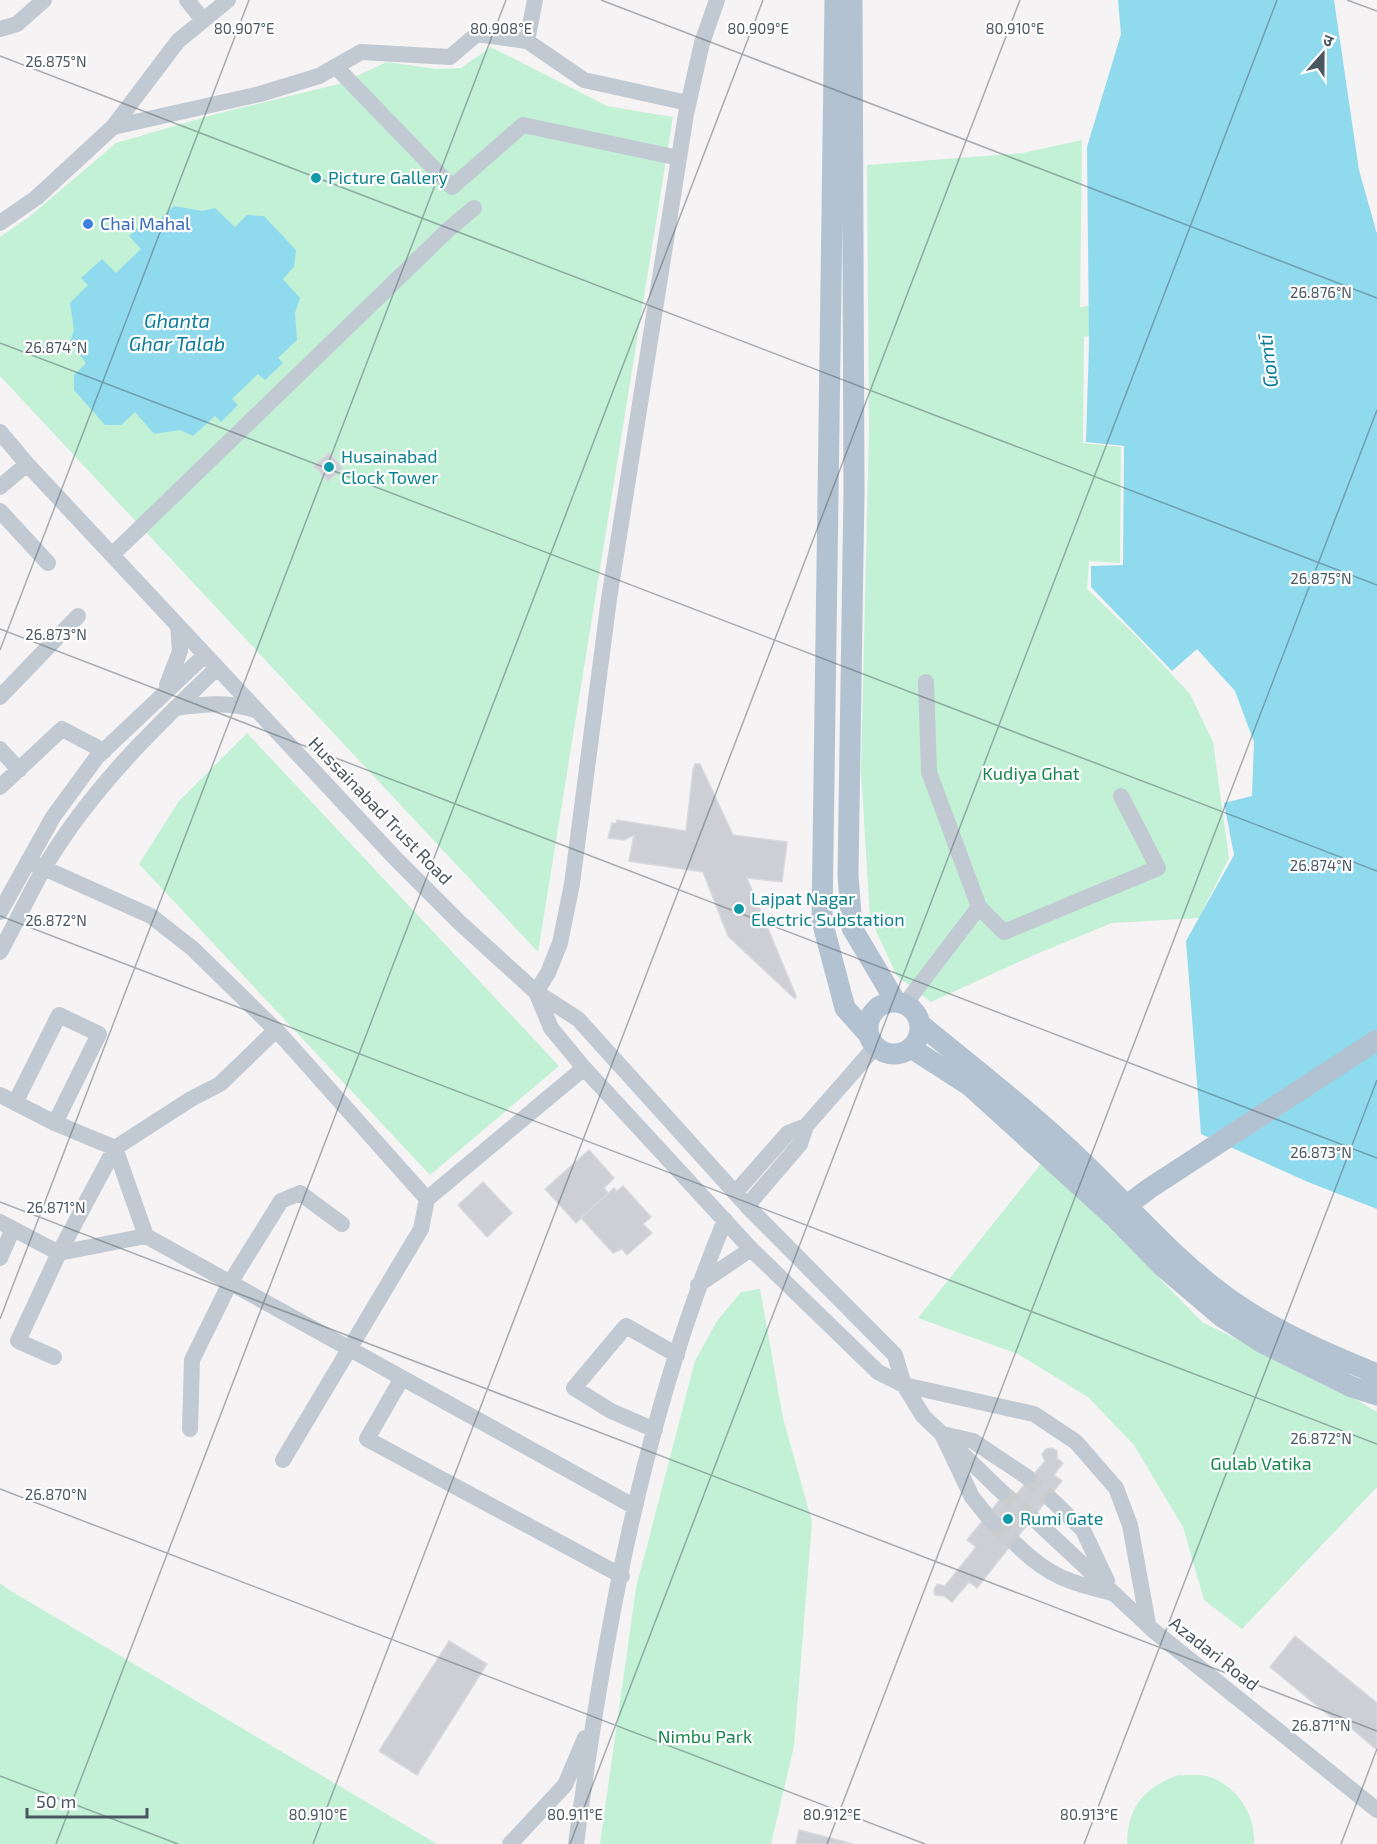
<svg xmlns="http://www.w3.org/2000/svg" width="1377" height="1844" font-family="'Exo 2','Noto Sans Devanagari',sans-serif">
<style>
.green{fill:#c3f1d5}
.water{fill:#90daee}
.building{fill:#cdcfd5;stroke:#d7d9de;stroke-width:1.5}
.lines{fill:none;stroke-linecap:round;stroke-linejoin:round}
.minor-tunnel{stroke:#caccce;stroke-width:16;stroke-dasharray:16 8;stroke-linecap:butt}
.minor{stroke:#c1cad2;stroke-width:16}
.major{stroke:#b3c2d1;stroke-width:21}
.ticks{fill:none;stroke:#4a5661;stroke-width:1.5;stroke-opacity:0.45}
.culture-dot{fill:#0f9aa8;stroke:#fff;stroke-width:2}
.shop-dot{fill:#3f7fe0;stroke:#fff;stroke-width:2}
.labels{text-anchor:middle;stroke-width:4.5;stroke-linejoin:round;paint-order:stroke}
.culture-label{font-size:18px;fill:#0d838f;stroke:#fff;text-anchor:start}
.shop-label{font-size:18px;fill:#366cbe;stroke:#fff;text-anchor:start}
.park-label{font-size:18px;fill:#17864f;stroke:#fff}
.street-label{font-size:18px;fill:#4a5661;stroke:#fff}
.water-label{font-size:20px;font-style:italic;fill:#0c7c9b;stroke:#fff}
.ticks-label{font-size:15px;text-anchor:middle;fill:#4a5661;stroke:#fff;stroke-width:4.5;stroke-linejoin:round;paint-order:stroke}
</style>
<rect width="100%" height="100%" fill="#f5f3f3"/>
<path class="green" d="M491 47 607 106 673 117 538 952 0 376V237L29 217 116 143 216 114 339 84 387 62 436 69 461 68Z
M1082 140 1080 307 1105 303 1107 332 1084 337 1083 443 1121 447 1120 563 1089 561 1087 589 1135 635 1190 694 1213 742 1229 858 1199 918 1112 923 1034 955 931 1002 897 976 870 918 861 771 869 430 867 165 1023 153Z
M247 733 559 1066 430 1175 139 864 179 801Z
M1044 1160 1202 1322 1343 1392 1377 1412V1487L1242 1629 1204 1600 1183 1527 1134 1445 1088 1397 1018 1354 918 1318Z
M760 1289 783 1418 812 1522 794 1746 771 1844H600L636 1588 695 1361 717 1321 741 1292Z
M0 1583 6 1588 437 1844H0Z
M1178 1775C1187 1776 1197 1774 1206 1776 1235 1783 1256 1814 1254 1844H1127C1128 1806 1143 1789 1178 1775Z"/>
<path class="water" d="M1118 0H1334L1359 170 1377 234V1209L1308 1182 1201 1134 1186 941 1234 855 1224 803 1252 796 1254 742 1235 691 1197 649 1172 671 1091 587V566L1123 565 1124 446 1086 442 1089 343 1087 147 1121 34Z
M174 206 202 211 215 208 235 227 247 215 264 216 296 250 294 267 283 279 300 298 295 313 297 340 278 358 283 363 265 380 258 374 232 399 238 405 221 422 215 416 193 436 180 430 154 434 135 412 121 425H105L74 390V375L86 363 70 342 74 330 70 303 88 285 81 278 102 259 116 273 141 249 129 236 146 220 152 227Z"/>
<path class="building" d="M329 453 343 468 328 481 314 466Z
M695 764H700L733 835 787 842 782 882 747 878 796 996 795 999 728 936 703 872 629 861 634 835 624 840 608 838 612 823 616 824 617 820 686 831 693 770Z
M589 1150 614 1178 604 1188 608 1193 576 1223 545 1189Z
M483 1182 512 1213 487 1237 458 1205Z
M623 1186 651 1217 643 1224 652 1233 627 1255 622 1249 613 1253 581 1218 614 1188 617 1191Z
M1052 1448 1057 1451V1458L1063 1463 1054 1475 1062 1481 977 1588 969 1582 952 1602 944 1596 935 1595 934 1590 937 1584 945 1586 976 1547 967 1540 1006 1492 1014 1497 1045 1461 1042 1454 1046 1449Z
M1295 1636 1377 1703V1750L1339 1718 1337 1722 1270 1667Z
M449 1641 487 1664 417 1775 379 1751Z
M799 1830 853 1844H796Z"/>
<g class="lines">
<path class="minor-tunnel" d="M1027 1477 1053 1501
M1002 1492 1035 1520
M993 1523 1019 1547"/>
<path class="minor" d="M187 0 203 20
M0 29 17 24 44 0
M527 41 535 0
M336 67 452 187 523 125 679 158
M113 127 260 94 319 76 361 52 450 57 477 34 527 41 584 80 688 103
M0 223 36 198 113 127 178 41 228 0
M0 432 27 464 396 859 459 922 536 992 551 1028 584 1068 751 1249 878 1372 904 1385 1034 1414 1076 1442 1116 1488 1130 1525 1148 1624
M0 487 27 464
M0 511 48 563
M112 555 449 229 474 208
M167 685 180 651 178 626
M0 697 78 616
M175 708C205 704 229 701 258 711
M0 749 19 770
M0 787 62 729 104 751
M28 861 151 916 192 948 280 1034 427 1199 584 1068
M979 907 1004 932 1158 868 1121 796
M0 912 53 817 97 757 205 655
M0 952C16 923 30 892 47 863 92 788 155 727 217 668
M536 992 548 973 560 943 572 884 609 599 686 114 702 43 717 0
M536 992 578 1019 747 1206 895 1355 904 1385 923 1416 942 1434 972 1497 993 1523
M905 1004 979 907 929 772 926 682
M0 1095 55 1123 115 1148 146 1236
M15 1103 59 1015 99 1034 55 1123
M735 1193 788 1133 806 1126
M747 1206 800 1144 806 1126 876 1046
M0 1222 59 1253 146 1236 635 1507
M0 1258 13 1229
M698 1285 751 1249
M54 1357 18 1341 59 1253 115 1148 191 1099 220 1084 276 1030
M402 1378 367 1439 622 1576
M190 1429 192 1360 230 1283 281 1201 300 1193 342 1224
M655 1430 611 1411 574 1388 626 1326 677 1355
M942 1434 973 1441 1027 1477
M951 1443 1002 1492
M283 1460 421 1229 427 1199
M1053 1501 1083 1530 1107 1581
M1035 1520 1154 1631 1377 1810
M1019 1547C1049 1577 1072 1583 1112 1593
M510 1844 565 1785 585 1738
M576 1844C604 1633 643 1418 725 1220"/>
<path class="major" d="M835 0 822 921 845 1008 869 1035
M852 0 854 491 848 875 852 928 896 1002
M868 1028a26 26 0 1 1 52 0a26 26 0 1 1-52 0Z
M920 1024C976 1070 1032 1113 1084 1163 1134 1211 1180 1266 1238 1305 1279 1333 1331 1355 1377 1374
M911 1048 970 1086 1114 1217 1162 1266 1222 1317 1261 1342 1352 1387 1377 1395
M1118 1212 1150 1188 1377 1040"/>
</g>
<path class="ticks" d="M601 0 1377 298M1347 0 1377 11M0 56 1377 585M0 343 1377 871M0 629 1377 1158M0 650 249 0M0 916 1377 1444M0 1202 1377 1731M0 1319 506 0M0 1489 925 1844M0 1776 178 1844M56 1844 763 0M313 1844 1020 0M570 1844 1277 0M827 1844 1377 410M1084 1844 1377 1080M1341 1844 1377 1749"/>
<g class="culture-dot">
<circle cx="316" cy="178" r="6"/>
<circle cx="329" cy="467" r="6"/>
<circle cx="739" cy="909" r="6"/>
<circle cx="1008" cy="1519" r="6"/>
</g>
<circle class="shop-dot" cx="88" cy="224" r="6"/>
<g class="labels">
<g class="culture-label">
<text x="328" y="184">Picture Gallery</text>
<text x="341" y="463">Husainabad<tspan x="341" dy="21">Clock Tower</tspan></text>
<text x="751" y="905">Lajpat Nagar<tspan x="751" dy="21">Electric Substation</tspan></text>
<text x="1020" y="1525">Rumi Gate</text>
</g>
<g class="shop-label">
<text x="100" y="230">Chai Mahal</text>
</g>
<g class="park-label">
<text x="1031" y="780">Kudiya Ghat</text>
<text x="1261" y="1470">Gulab Vatika</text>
<text x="705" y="1743">Nimbu Park</text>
</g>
<g class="street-label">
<text transform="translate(380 811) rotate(46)" y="6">Hussainabad Trust Road</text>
<text transform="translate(1214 1654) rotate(38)" y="6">Azadari Road</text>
</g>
<g class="water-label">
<text x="177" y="328">Ghanta<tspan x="177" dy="23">Ghar Talab</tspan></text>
<text transform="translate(1268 361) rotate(-97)" y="7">Gomtī</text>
</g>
</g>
<g class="ticks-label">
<text x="244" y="34">80.907°E</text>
<text x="501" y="34">80.908°E</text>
<text x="758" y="34">80.909°E</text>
<text x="1015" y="34">80.910°E</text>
<text x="56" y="67">26.875°N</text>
<text x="1321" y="298">26.876°N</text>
<text x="56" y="353">26.874°N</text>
<text x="1321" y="584">26.875°N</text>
<text x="56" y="640">26.873°N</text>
<text x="1321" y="871">26.874°N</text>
<text x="56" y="926">26.872°N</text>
<text x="1321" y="1158">26.873°N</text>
<text x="56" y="1213">26.871°N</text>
<text x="1321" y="1444">26.872°N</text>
<text x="56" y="1500">26.870°N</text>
<text x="1321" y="1731">26.871°N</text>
<text x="318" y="1820">80.910°E</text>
<text x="575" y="1820">80.911°E</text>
<text x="832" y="1820">80.912°E</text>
<text x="1089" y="1820">80.913°E</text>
</g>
<g transform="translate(1323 54) rotate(21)" stroke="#ffffff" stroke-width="4.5" paint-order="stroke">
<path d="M0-4.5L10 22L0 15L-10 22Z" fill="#4a5661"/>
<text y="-9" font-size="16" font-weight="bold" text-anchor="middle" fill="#4a5661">उ</text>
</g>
<path d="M27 1808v9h120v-9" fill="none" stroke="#4a5661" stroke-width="3"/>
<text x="36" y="1808" font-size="18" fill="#4a5661" stroke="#ffffff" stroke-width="4.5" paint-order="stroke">50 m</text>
</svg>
